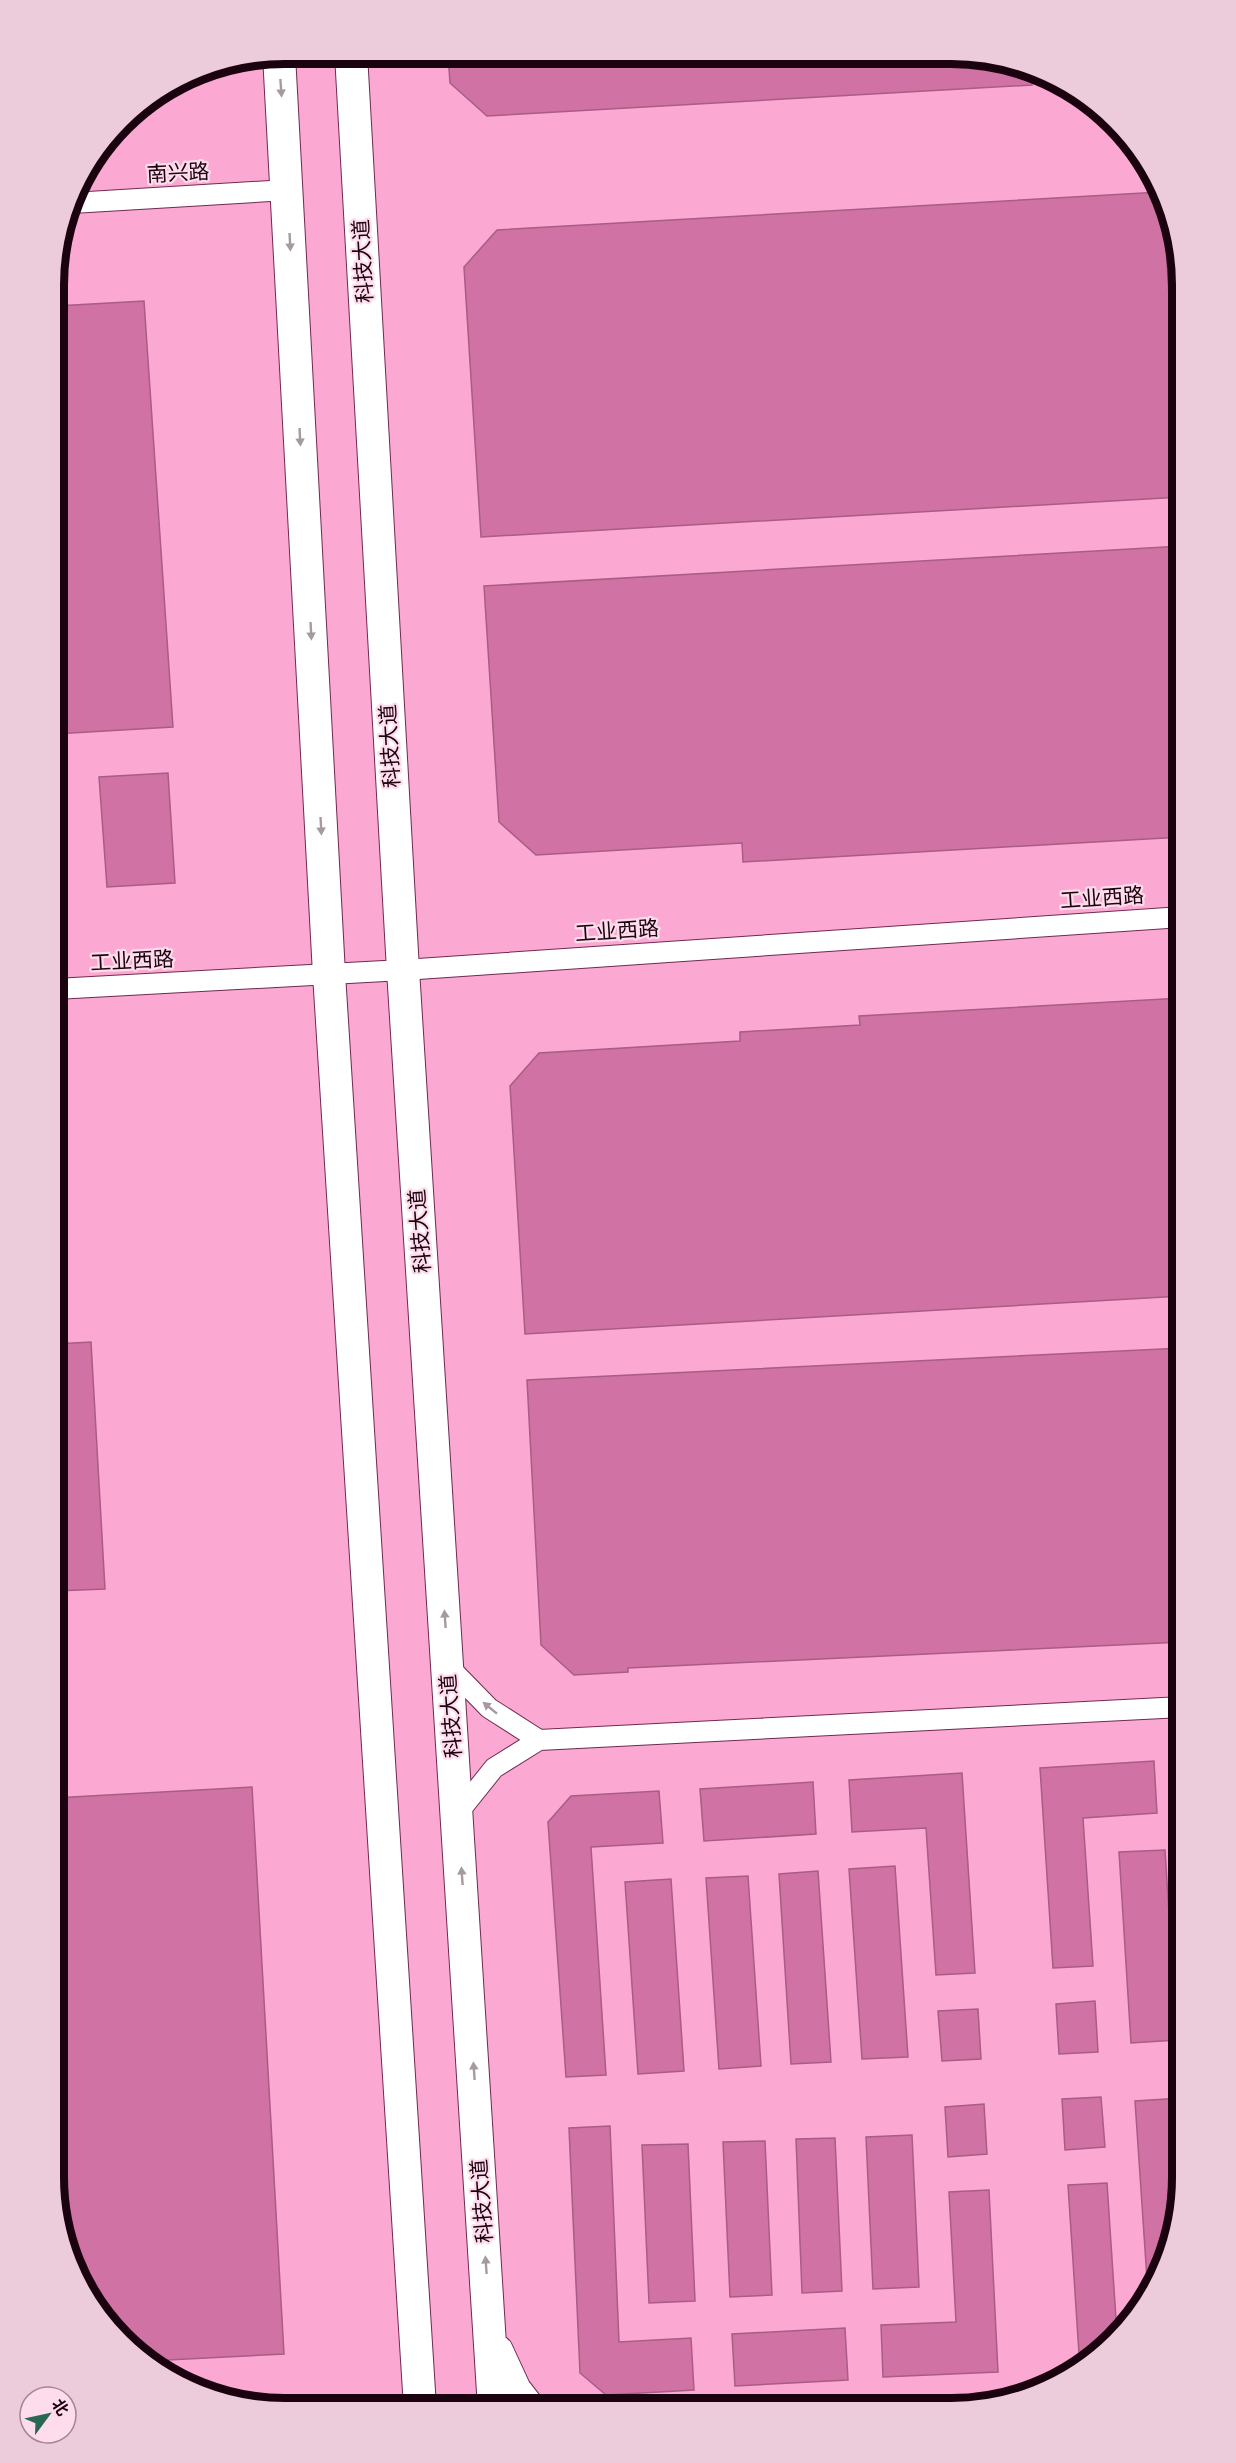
<svg xmlns="http://www.w3.org/2000/svg" width="1236" height="2463" font-family="Arial,'Noto Sans SC',sans-serif">
<style>
.building{fill:#d172a4;stroke:#a85d84;stroke-width:1.5}
.lines{fill:none;stroke-linecap:round;stroke-linejoin:round}
.street-casing{stroke:#6f2a51;stroke-width:22}
.primary-casing{stroke:#6f2a51;stroke-width:34}
.street{stroke:#fff;stroke-width:20}
.primary{stroke:#fff;stroke-width:32}
.oneway{fill:#a49a9f}
.labels{text-anchor:middle;stroke-width:4.5;stroke-linejoin:round;paint-order:stroke}
.street-label{font-size:21px;fill:#1b020f;stroke:#fedcec}
.rim{fill:none;stroke:#1b020f;stroke-width:8}
</style>
<rect width="100%" height="100%" fill="#fba9d2"/>
<path class="building" d="M448 55 995 58 1031 71 1032 85 487 116 450 83Z
M1160 192 1163 197 1181 497 481 537 464 267 497 230Z
M144 301 173 727 55 734 56 505H62L56 412V306Z
M1182 546V837L743 862 742 843 536 855 499 822 484 586Z
M168 773 175 883 107 887 99 777Z
M1182 998V1296L525 1334 510 1086 539 1053 740 1041V1032L860 1025 859 1016Z
M91 1342 105 1589 55 1591V1344Z
M1182 1348V1642L628 1668V1672L574 1675 541 1645 527 1380Z
M1154 1761 1157 1813 1083 1818 1093 1966 1053 1968 1040 1768Z
M962 1773 975 1973 936 1975 926 1828 852 1832 849 1780Z
M813 1782 816 1834 704 1841 700 1789Z
M252 1787 284 2354 148 2361 133 2352 93 2306 66 2251 54 2177V1798Z
M659 1791 663 1843 591 1847 606 2075 566 2077 548 1822 571 1796Z
M1165 1850 1177 2040 1131 2043 1119 1852Z
M895 1866 908 2057 862 2059 849 1869Z
M818 1871 831 2062 791 2064 779 1874Z
M748 1876 761 2066 719 2069 706 1878Z
M671 1879 684 2071 638 2074 625 1882Z
M1095 2001 1098 2052 1059 2054 1056 2004Z
M978 2009 981 2059 942 2061 938 2011Z
M1101 2097 1105 2147 1065 2150 1062 2099Z
M1182 2098 1181 2193 1164 2266 1148 2294 1135 2101Z
M984 2104 987 2154 948 2157 945 2107Z
M610 2126 619 2342 691 2338 694 2390 606 2395 580 2373 569 2128Z
M912 2135 919 2287 873 2289 866 2137Z
M835 2138 842 2291 802 2293 796 2139Z
M765 2141 772 2295 730 2297 723 2142Z
M688 2144 695 2301 649 2303 642 2145Z
M1107 2183 1117 2334 1080 2369 1068 2185Z
M989 2190 998 2372 883 2377 881 2325 956 2322 949 2192Z
M845 2328 848 2380 735 2386 732 2334Z"/>
<g class="lines">
<g class="street-casing">
<path id="street" d="M72 203 287 190
M55 989 403 970 1182 917
M448 1666 489 1708 539 1740
M458 1813 494 1768 539 1740 1182 1707"/>
</g>
<g class="primary-casing">
<path id="primary" d="M351 54 403 970 494 2408
M279 55 329 974 420 2407
M497 2351 515 2390 529 2408"/>
</g>
<use href="#street" class="street"/>
<use href="#primary" class="primary"/>
</g>
<defs><path id="oneway-solid" d="M-6-.8H1V-3.2L6.5 0L1 3.2V.8H-6Z" transform="scale(1.5)"/></defs>
<g class="oneway">
<use href="#oneway-solid" transform="translate(281 88) rotate(86)"/>
<use href="#oneway-solid" transform="translate(290 242) rotate(87)"/>
<use href="#oneway-solid" transform="translate(300 437) rotate(87)"/>
<use href="#oneway-solid" transform="translate(311 631) rotate(87)"/>
<use href="#oneway-solid" transform="translate(321 826) rotate(87)"/>
<use href="#oneway-solid" transform="translate(445 1619) rotate(-94)"/>
<use href="#oneway-solid" transform="translate(490 1708) rotate(-141)"/>
<use href="#oneway-solid" transform="translate(462 1876) rotate(-94)"/>
<use href="#oneway-solid" transform="translate(474 2071) rotate(-94)"/>
<use href="#oneway-solid" transform="translate(486 2265) rotate(-94)"/>
</g>
<g class="labels">
<g class="street-label">
<text transform="translate(178 173) rotate(-3)" y="7">南兴路</text>
<text transform="translate(363 261) rotate(-93)" y="7">科技大道</text>
<text transform="translate(390 746) rotate(-93)" y="7">科技大道</text>
<text transform="translate(1102 898) rotate(-4)" y="7">工业西路</text>
<text transform="translate(617 931) rotate(-4)" y="7">工业西路</text>
<text transform="translate(132 961) rotate(-3)" y="7">工业西路</text>
<text transform="translate(420 1231) rotate(-94)" y="7">科技大道</text>
<text transform="translate(451 1716) rotate(-94)" y="7">科技大道</text>
<text transform="translate(482 2201) rotate(-94)" y="7">科技大道</text>
</g>
</g>
<path d="M0 0H1236V2463H0ZM285 64H951A221 221 0 0 1 1172 285V2177A221 221 0 0 1 951 2398H285A221 221 0 0 1 64 2177V285A221 221 0 0 1 285 64Z" fill="#eccbda" fill-rule="evenodd"/>
<path class="rim" d="M285 64H951A221 221 0 0 1 1172 285V2177A221 221 0 0 1 951 2398H285A221 221 0 0 1 64 2177V285A221 221 0 0 1 285 64Z"/>
<g transform="translate(48 2415) rotate(57)"><circle r="28" fill="#fedcec" stroke="#a38594" stroke-width="1.5"/>
<path d="M0-4.5L10 22L0 15L-10 22Z" fill="#2a6753"/>
<text y="-9" font-size="16" font-weight="bold" text-anchor="middle" fill="#1b020f">北</text>
</g>
</svg>
